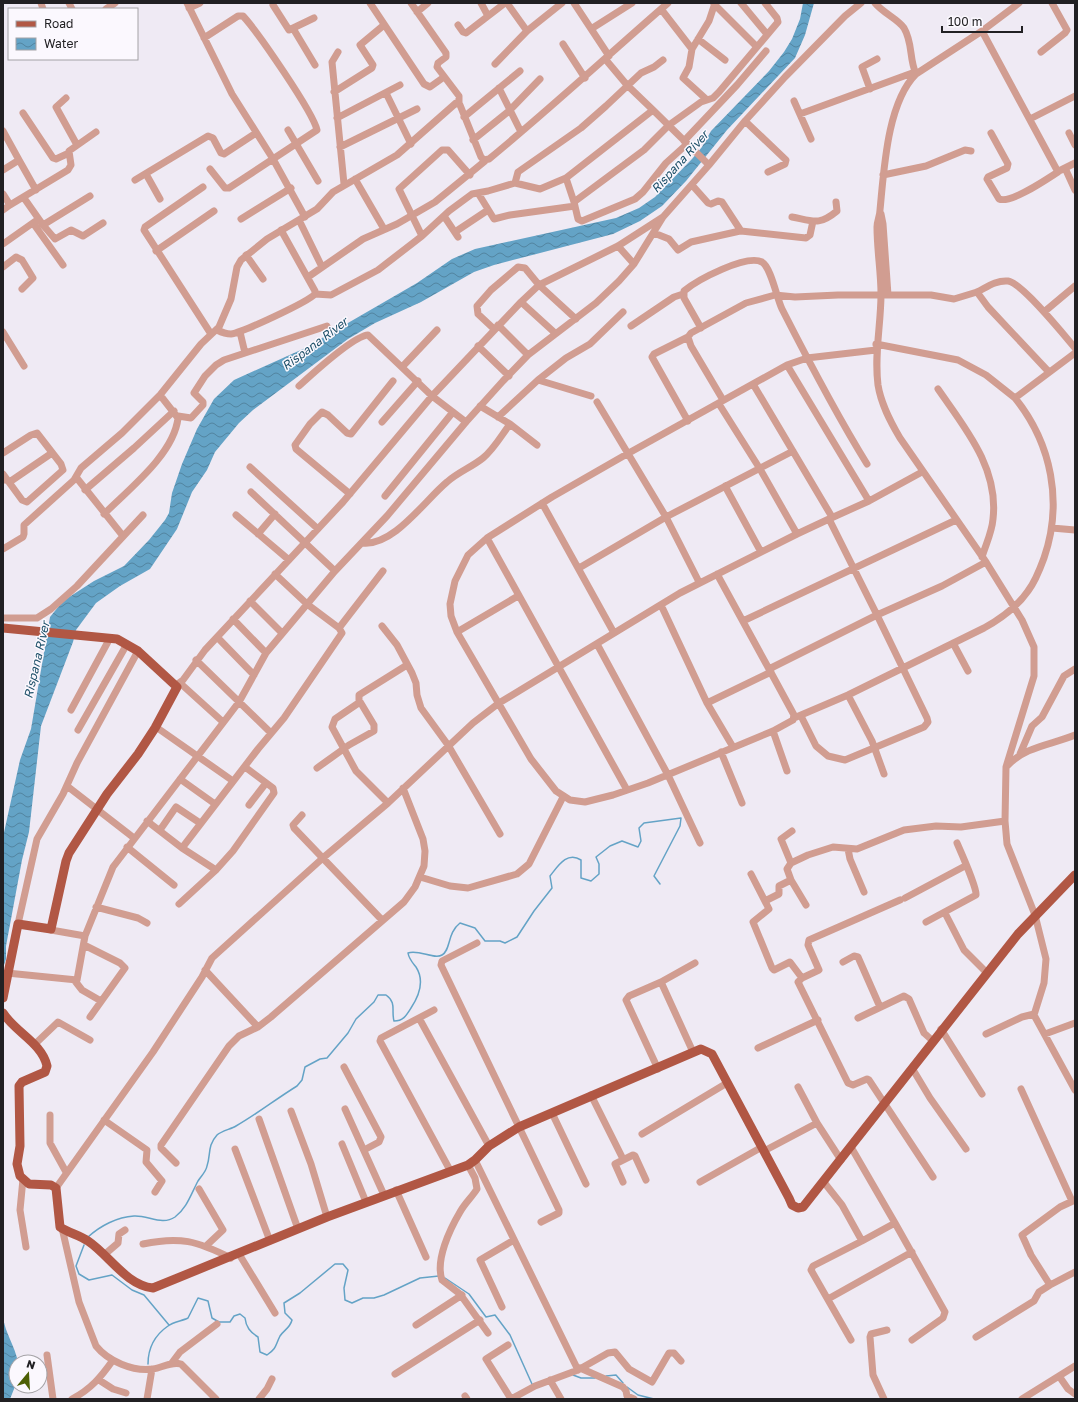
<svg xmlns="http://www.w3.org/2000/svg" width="1078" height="1402" font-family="'Golos Text',sans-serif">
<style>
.water{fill:url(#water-waves)}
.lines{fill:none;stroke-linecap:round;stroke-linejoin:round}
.stream{stroke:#64a3c6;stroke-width:1.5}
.minor{stroke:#d19d91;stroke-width:7}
.major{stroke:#b15744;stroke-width:9}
.labels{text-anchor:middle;stroke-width:3;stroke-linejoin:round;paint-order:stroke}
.water-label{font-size:12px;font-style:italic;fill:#1d4f68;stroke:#fbf8fe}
</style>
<defs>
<pattern id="water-waves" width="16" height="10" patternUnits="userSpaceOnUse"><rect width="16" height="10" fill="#64a3c6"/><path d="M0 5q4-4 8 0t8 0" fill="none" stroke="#5284a0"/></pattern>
</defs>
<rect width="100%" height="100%" fill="#efeaf4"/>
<path class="water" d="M803 3H814L805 35 795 58 727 130 686 181 662 206 640 221 613 234 494 265 474 272 421 302 375 323 348 339 253 410 239 423 215 452 207 470 192 492 177 529 150 569 120 586 96 603 76 630 73 642 41 726 29 832 22 860 6 946V959L3 968V837L20 760 31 729 50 617 63 601 94 581 124 566 149 540 165 520 169 513 172 493 182 464 197 429 214 399 234 380 303 349 417 283 452 259 475 249 616 218 639 208 655 197 692 159 702 147 711 131 769 71 784 52 792 39 800 19Z
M3 1317C5 1333 15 1346 18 1362H16V1384L10 1399H3Z"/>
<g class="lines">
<path class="stream" d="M88 1237C100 1226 117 1217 134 1216 148 1215 162 1226 175 1217 187 1208 191 1194 198 1181 201 1176 206 1172 207 1166 211 1155 207 1146 217 1135 221 1131 231 1129 236 1126 257 1114 276 1099 297 1086L302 1080 305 1067 320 1059 327 1058 348 1033 356 1019 374 1002 378 995H386C397 1003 391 1010 394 1021 403 1021 406 1016 411 1008 419 996 425 981 416 967 412 962 409 959 408 953 419 949 434 960 442 955 451 950 447 933 460 923L475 928 485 941H500L505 943 517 937 534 911 552 888 550 876C558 866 567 851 581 860V878L591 881 599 874V864L596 857 610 846 622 841 638 847 641 841 639 828 644 823 681 818 680 826 654 876 660 884
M84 1245 76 1266 79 1274 89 1280 112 1275 132 1290 144 1295 169 1325
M445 1278 469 1294 486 1317 495 1315 510 1335 532 1384
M148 1364C148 1348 155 1335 168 1326 173 1322 182 1321 188 1318L198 1298 208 1301 212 1318 219 1322H230L234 1316 240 1314 245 1318C246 1327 250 1332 258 1337L260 1352 267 1355C277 1348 275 1346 280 1336 284 1330 290 1328 292 1320L285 1313 284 1303 300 1293 335 1264H343L348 1270 344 1288 345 1300 352 1303 363 1298H374L384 1295 420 1278 439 1276
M573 1375 581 1378H595
M606 1376 616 1375 623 1383
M627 1387 638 1395 654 1399"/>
<path class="minor" d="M41 3 43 9
M69 3 72 9
M187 3 232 94 273 159 305 217
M370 3 424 84 430 87 444 77
M411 3 446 53V57L438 63 437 67 459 96V104
M481 3 488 16
M507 3 527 31
M574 3 609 56
M741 3 766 33
M875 3C883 13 898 19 904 28 913 43 909 59 916 74
M1019 3 982 31 916 74C887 103 884 170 880 210 880 216 877 221 877 227 877 250 881 272 881 294 881 325 874 354 878 385 881 404 890 421 900 438L986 562 1022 620 1034 647V676L1006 767 1005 821 1007 844 1035 915 1046 959 1044 983 1034 1015 1075 1090
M714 4 756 46
M273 5 289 30 314 18
M189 8 200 3
M106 9 115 3
M661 9 692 49
M417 12 428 3
M458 25 463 32 466 33 505 3
M591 29 632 3
M294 30 315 65
M982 31 1058 172C1047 179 1011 204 999 199L987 179 988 177 1007 168 1008 164 991 133
M204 38 238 16H243C257 31 313 112 317 130L229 188H225L210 169
M698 39 725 60
M563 44 585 78
M338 52 332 62 344 184
M1041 52 1065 33 1067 30 1052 3
M606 60 627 85 653 110
M495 64 527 31 562 3
M499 88 521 132
M870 89 862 67 877 59
M334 92 372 68 373 65 360 45 384 25
M386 93 411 144
M66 98 56 107 77 145
M706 99 683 78 689 67 692 49 709 21 715 3
M794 101 811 139
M23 113 53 158 56 159 69 153
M800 114 915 72
M464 117 520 71
M337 118 400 85
M1030 119 1075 96
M745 121 786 160 785 164 768 172
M288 130 318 181
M3 131 19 160 3 170
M1069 133 1075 145
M473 140 509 111 540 79
M684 141 737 85 766 51
M340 147 417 109
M19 160 36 190
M1065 168 1075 190
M1061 170 1075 163
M146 174 160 199
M883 175 926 166 965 150 971 151
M566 178 574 202 578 219 582 221 635 199 643 192 666 163 687 144
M355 179 384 229
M135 180 208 136 213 138 221 153 224 154 256 133
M515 183 518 172 581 128 606 106 641 73 654 67 663 60
M692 185 708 203 711 204 718 201 722 202 741 231 806 238 810 235 813 221
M203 187 145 227 144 230 211 334
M478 193 494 219 510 215 575 206
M3 194 10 205 3 210
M24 198 43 225 90 196
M574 202 644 150 669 125 701 102 713 98 719 92 778 22 777 18 765 3
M10 205 68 170 71 165 69 151 96 132
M881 214 883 224 888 295
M444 216 458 237
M792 217C813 221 819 226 837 211L836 202
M241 219 291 188
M299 220 322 267
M33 223 63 265
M43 225 55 239 71 230 83 236 103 223
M455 232 488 210
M654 233 669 239 678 250 691 242 740 231
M422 236 449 211 472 194 488 191 515 183 540 189 566 178 653 110 709 165
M3 244 37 220
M618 246 634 264
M156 251 214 211
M246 255 263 279
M3 267 16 257 22 260 33 278 22 289
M308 277 363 239 397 224 435 202 485 161
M315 294 331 295 378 270 422 236 399 189 442 150H448L470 175
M521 302 555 333
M1044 312 1075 286
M498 325 528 355
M631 326 674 297 683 294
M701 328 684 298V291C697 280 746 254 762 262 771 267 777 299 782 309 809 362 836 414 867 464
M494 329 478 314 477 306 491 290 518 267 525 268 539 285 576 319
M217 330C221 332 225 334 231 334 241 333 308 302 315 294V291L281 230
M3 332 24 366
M240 332 245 353
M876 344 958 360 986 375 1015 398 1075 353
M478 346 509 376
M787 365 807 358 876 350
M403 366 437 330
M1048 371 988 307 977 292C987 287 996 280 1008 281 1022 283 1064 335 1075 348
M538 380 591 396
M753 384 832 517
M299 386C311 375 354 336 368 335L432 396 466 422
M938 389C965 428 999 468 993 519 992 532 986 544 982 557
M723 400 691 346 688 337 691 333 746 303 775 295 795 297 838 295H931L954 299 977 292
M597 402 666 517 699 582
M719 404 760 469 797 534 829 519
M480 406 510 424 537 445
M178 416 191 418 203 405V402L194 393 205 376 216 365 224 360 327 326
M498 417 538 380 566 358 590 344 623 312
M688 421 652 357 654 354 688 337
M382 422 418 381
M3 453 31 435 37 433 61 464 63 470 27 502 22 500 3 474
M250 467 318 529
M76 477 123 536
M5 480 11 481 49 455
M725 486 761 552
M85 490 134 448 174 411
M251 492 335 571
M350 494 296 449 295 445 310 424 322 412 328 415 347 433 351 434 393 381
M385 496 453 412
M869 501 829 519 877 615 769 669 794 715 793 720 773 731 648 783 613 795 585 802 570 800 556 791 531 759 457 632 451 616 450 604 455 581 468 555 487 538 552 497 627 454 787 365 869 501 922 472
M542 503 614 633
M104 514C129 489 174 454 178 418L160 395
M236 515 289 560
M1052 528 1075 530
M258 534 275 514
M487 538 627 790
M363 543C394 546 425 500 447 482 458 472 472 467 483 458 494 449 501 436 510 424
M3 549 23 537 24 534V525L74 480 81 468 122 433 160 395 201 344 219 327 231 299 237 267 241 260 267 239 317 209 333 192 397 155 456 103 460 105 481 157 484 160 489 159C550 109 608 55 668 3
M579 568 666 517 793 451
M717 574 769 669
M250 601 282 633
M661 605 707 703 733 747
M3 618H37L51 609 77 586 143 515
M233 619 266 653
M743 621 956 520
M382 626 397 645 412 673 416 683 417 695 421 708 448 745 500 834
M339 628 383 571
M457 632 518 596
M217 637 254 675
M953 643 968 671
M597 644 668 775 700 843
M196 660 271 733
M180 683 223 722
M176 685 183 680 205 650 343 502 432 396 521 302 539 285 618 246 663 217 709 165 745 121 785 77 845 16 861 3
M848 695 872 741 884 774
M360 702 335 719 332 727 356 771 388 803
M707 703 771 672
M71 710 110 638
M801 716 816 746 828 756 845 760 924 727 928 722 927 718 877 615 942 586 986 562
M794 718 848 695 984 628C1000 619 1017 607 1028 591 1035 582 1040 569 1044 558 1063 503 1052 444 1015 398
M156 727 233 781
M78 730 127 644
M773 731 787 771
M721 752 742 803
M1020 754 1032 726 1042 717 1064 676 1075 669
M1007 766C1026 746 1051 745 1075 735
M317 768 349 745 374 731V725L359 700V695L407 665
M180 779 215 804
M67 786 134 838
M249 805 266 783
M302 815 293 825 294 828 382 920
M147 821 182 848 258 749 284 718 342 633 339 628 307 604 275 574
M160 830 176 807 200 823
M127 847 174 885
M182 848 216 870
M848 849 850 859 864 892
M791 863 781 839 792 831
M751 874 769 909 753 922 772 968 774 970 790 962 802 978
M420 877 450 886 468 888 517 874 529 864 563 797
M905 898 965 866
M900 900 809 940 808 945 819 970 802 978 798 982 848 1083 853 1085 867 1079 869 1080 933 1177
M765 901 779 894V886L791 880
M179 904 216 870 233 851 274 793 273 788 245 767
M806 905 791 880 787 869 791 863 808 855 833 847 857 849 904 830 936 826 961 827 1005 821
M96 907 138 918 147 923
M945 913 964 950 987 973
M926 922 976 895C977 889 961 852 957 843
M18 924 37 839 63 794 77 763 138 651
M51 930 85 936
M477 943 442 961 441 965 559 1210V1213L541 1222
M84 945 120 963 125 968 90 1017
M843 962 854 956 858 957 880 1007
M205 970 258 1027 271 1017 404 902 415 887 424 866 425 851 423 839 403 788
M7 973 77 980 85 936 113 867 239 702 266 653 335 571 387 516 466 422 503 381 528 355 596 303 619 281 634 264 663 217
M75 981 82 990 101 1001
M434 1010 381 1038 380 1041 451 1172
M419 1018 489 1146
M858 1018 904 996 909 999 924 1033 933 1041
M941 1029 982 1094
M986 1034 1022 1017 1034 1014
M1045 1034 1075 1023
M34 1045 58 1022 90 1040
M758 1048 818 1020
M693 1052 661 982 695 963
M344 1067 381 1137 379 1142 364 1150
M912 1068 930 1098 966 1149
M658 1069 626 1000 629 996 661 982
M798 1087 817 1123 841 1160
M1021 1089 1072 1201
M591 1095 623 1159
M345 1109 384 1195
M291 1111 311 1164 327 1217
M552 1113 586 1184
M50 1115V1143L66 1172
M259 1119 298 1229
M104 1120 147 1150 146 1162 162 1181 155 1192
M642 1134 727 1083
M342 1144 366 1202
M235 1149 270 1241
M764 1151 817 1123
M475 1160 578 1370 608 1353 615 1352 629 1369 652 1382 669 1353H674L681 1361
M176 1163 161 1148V1145L229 1046 239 1036 258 1027
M468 1165 475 1178 477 1189C472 1197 465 1203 460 1212 450 1229 435 1260 442 1280L460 1294 488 1333
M23 1179 20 1210 26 1247
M823 1181 842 1205 862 1241 895 1223 851 1147
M623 1182 615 1164 633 1155 635 1156 646 1180
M700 1182 762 1147
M56 1188 153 1052 202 977 212 958 324 857 388 803 473 723 499 703 680 593 797 534
M199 1189 223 1230 206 1246
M396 1190 426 1257
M1075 1200 1060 1207 1022 1235 1031 1255 1050 1285 1075 1272
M895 1223 945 1312 943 1318 912 1340
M62 1228 79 1302 96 1346C108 1361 133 1372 153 1369 162 1368 171 1361 181 1364L216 1399
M143 1244C180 1236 197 1241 231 1258
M239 1254 275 1313
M104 1255 118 1243 119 1234 125 1230
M828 1299 912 1252
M502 1307 480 1260 514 1240
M416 1325 462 1295
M976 1337 1034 1301 1039 1292 1050 1285
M851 1340 811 1270 813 1266 862 1241
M508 1345 486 1359 511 1399
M47 1355 53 1399
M171 1364 180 1352 217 1324
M1075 1366 1059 1376 1068 1389 1075 1394
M580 1368 623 1387 626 1391 627 1396 634 1399
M395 1374 480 1320
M99 1380 113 1389 126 1393
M550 1380 561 1399
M465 1396 467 1399
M72 1399C91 1389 101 1377 113 1360
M147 1399 152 1369
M259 1399 267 1389 272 1379
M511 1399 535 1386 578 1370
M884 1399 873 1375 870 1337 871 1334 887 1330
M1022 1399 1059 1376"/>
<path class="major" d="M3 628 117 639 138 651 177 687 155 728 138 754 107 794 69 853 66 861 51 929 18 924 3 998
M3 1013C15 1032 42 1043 47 1066L45 1072 22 1082 19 1086 20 1146 17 1164 20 1176 29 1184 51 1185 56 1188 60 1227C69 1233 79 1235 88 1241 109 1255 126 1285 153 1288L327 1217 468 1165 475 1160 489 1146 519 1127 701 1049 712 1054 789 1198 792 1205 798 1208 803 1207 1018 934 1075 875"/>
</g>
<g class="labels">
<g class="water-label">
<text transform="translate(680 162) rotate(-48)" y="4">Rispana River</text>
<text transform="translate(315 344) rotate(-37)" y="4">Rispana River</text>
<text transform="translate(37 660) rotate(-77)" y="4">Rispana River</text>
</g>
</g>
<rect width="1078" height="1402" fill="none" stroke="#212023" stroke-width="8"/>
<rect x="8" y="8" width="130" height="52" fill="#fbf8fe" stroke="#a4a2a6"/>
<rect x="16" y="21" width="20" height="6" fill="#b15744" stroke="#a4a2a6"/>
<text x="44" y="28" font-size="12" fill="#212023">Road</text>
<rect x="16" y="38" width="20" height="12" fill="url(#water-waves)" stroke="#a4a2a6"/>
<text x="44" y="48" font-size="12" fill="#212023">Water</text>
<g transform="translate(28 1374) rotate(18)"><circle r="19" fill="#fbf8fe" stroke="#a4a2a6"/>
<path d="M0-3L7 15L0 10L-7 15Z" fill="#4d5f04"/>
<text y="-6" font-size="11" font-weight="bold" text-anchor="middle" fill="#212023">N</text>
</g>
<path d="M942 26v6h80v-6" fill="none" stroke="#212023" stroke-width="2"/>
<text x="948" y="26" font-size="12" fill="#212023" stroke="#fbf8fe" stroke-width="3" paint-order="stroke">100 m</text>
</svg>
